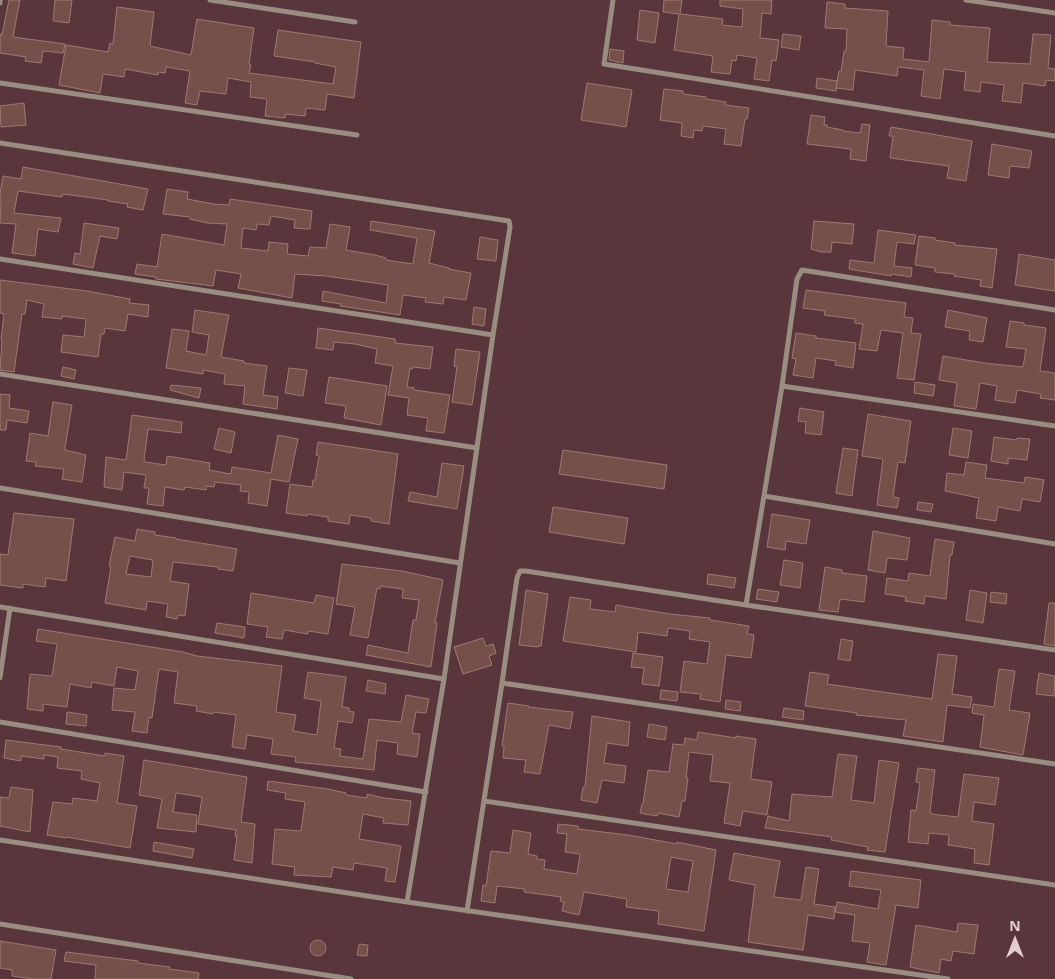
<svg xmlns="http://www.w3.org/2000/svg" width="1055" height="979" font-family="'Noto Sans',sans-serif">
<style>
.building{fill:#75504a;stroke:#a07871;fill-rule:evenodd}
.lines{fill:none;stroke-linecap:round;stroke-linejoin:round}
.street{stroke:#998d81;stroke-width:5}
</style>
<rect width="100%" height="100%" fill="#59363c"/>
<path class="building" d="M9 0H20L13 37 65 44 63 53 43 51 41 63 25 61 26 57 0 53V34L2 35Z
M55 0H72L69 23 53 21Z
M664 0H682L680 14 723 19 722 25 742 27 743 9 720 6V0H772L771 14 762 13 760 38 779 40 776 61 772 60 769 81 754 79 757 58 737 55 736 61 732 60 730 74 711 72 713 56 674 50 679 14 663 12Z
M827 2 845 4V8L888 11 886 46 904 48 903 59 929 62 932 20 950 22V25L990 28 987 62 1030 64 1033 34 1051 35 1048 68 1055 69V81L1046 80 1045 86 1023 83 1021 103 1002 101 1004 85 981 82 980 92 964 90 966 72 944 69 940 99 921 96 924 70 898 67 897 76 855 70 853 90 836 88 839 71 841 72 844 51H846L847 29 825 28Z
M117 7 154 12 150 46 191 55 197 19 254 28 249 64 251 65 249 73 333 84 336 67 315 63V62L274 56 278 30 361 42 354 98 327 94 325 110 306 108 305 116 286 114 285 118 265 116 267 99 250 97 251 82 228 78 226 94 200 91 197 105 185 103 190 71 166 67 165 73 158 72V75L125 69 124 77 103 74 100 93 59 85 66 45 108 52 110 43 113 44Z
M640 10 659 13 655 43 637 40Z
M783 34 801 36 799 50 781 47Z
M610 49 624 51 623 63 609 60Z
M817 78 837 81 836 91 816 88Z
M587 83 632 90 626 127 581 120Z
M664 89 683 91V94L706 97V99L726 102 725 105 749 108 747 119H745L741 146 724 144 726 129 703 126 702 131 694 130 693 138 681 136 682 123 660 120Z
M24 103 26 125 1 127 0 106Z
M811 115 825 117 824 125H827V127L843 130V131L860 133 862 124 870 125 866 161 850 159 851 149 807 144Z
M891 127 972 141 966 181 947 178 949 166 890 158 893 136H889Z
M992 144 1032 151 1029 168 1010 166 1009 178 988 175Z
M23 167 148 189 143 210 127 207 128 204 108 201V200L63 194 62 197 18 191 14 213 61 218 58 232 38 229 35 256 12 253 16 224 0 223 1 204 0 203V193L3 176 21 179Z
M167 189 188 192 187 199 214 204 229 205 230 199 312 211 310 229 294 228 295 220 271 216 269 225 257 224 256 230 243 228 241 248 268 251 269 242 288 244 287 254 308 256 310 247 326 248 330 224 350 227 346 250 375 255 386 258V260L413 264 417 238 370 230 371 221 435 231 429 263 449 268V269L471 273 466 300 444 297 443 304 425 302 426 298 403 295 400 315 340 306 341 304 322 301 323 291 386 303 388 285 326 276 295 274 292 298 238 288 241 274 216 270 213 286 156 279V277L135 274 137 264 157 267 162 234 224 245 227 224 207 223 190 219V217L163 214Z
M814 221 854 224 852 244 832 242 831 252H821L811 249Z
M84 223 119 228 117 239 100 236 93 268 73 264 75 253 80 254Z
M878 230 916 235 914 244 897 242 894 266 912 268 911 277 891 274V276L849 269 850 260 874 263Z
M919 236 935 238V240L955 243V245L997 249 992 288 980 286 981 280 954 276 955 274 935 272V268L915 265Z
M480 237 498 240 496 261 477 259Z
M1019 254 1055 260V291L1015 285Z
M0 280 87 291 130 299 129 303 149 305 148 317 128 314 125 331 105 328 104 334H101L98 357 61 352 63 335 84 337 86 319 62 316V319L42 317 44 304 27 300 25 314H22L14 372 0 370 2 341 1 340 4 314 0 313Z
M806 290 906 303 904 317 913 318 911 333 921 334 914 380 897 378 903 333 881 330 877 351 859 349 863 324 855 323V319L824 315 825 311 803 308Z
M474 307 486 309 484 326 472 324Z
M195 310 229 315 221 357 244 361V363L267 366 263 395 278 397 277 409 243 404 245 386 224 384 225 374 203 370V374L166 368 172 329 189 331 186 351 206 355 209 335 192 332Z
M948 310 987 318 983 342 969 340 970 331 945 327Z
M1010 321 1024 323V325L1046 328 1040 371 1055 373V400L1040 398 1041 394 1017 390 1015 403 995 400 997 386 980 383 976 409 954 406 957 383 939 380 943 356 984 363 1023 367 1026 349 1006 347Z
M318 328 395 339V343L433 347 430 369 413 367 412 369 410 368 407 387 414 388V390L450 395 444 433 426 431 428 418 407 415 409 398 388 395 393 366 375 363 377 349 355 344 334 342 333 350 316 348Z
M796 333 816 336V338L856 343 853 368 835 365 836 361 816 358 813 378 793 375 796 359 792 358Z
M456 349 480 352 472 405 452 402 457 367 454 366Z
M63 367 76 370 74 379 61 376Z
M289 368 307 370 303 396 285 393Z
M329 377 387 386 381 425 344 418 346 406 325 403Z
M915 382 935 385 933 396 914 393Z
M171 385 201 388 199 398 170 390Z
M0 394 10 395 9 408 29 411 27 423 7 420 6 430H0Z
M53 402 72 405 65 448V450L86 455 82 482 62 479 64 469 35 466 36 462 26 461 30 433 48 436Z
M800 408 824 412 821 435 805 433 806 422 798 421Z
M868 414 911 421 905 463 898 462 893 497 899 498 897 508 877 505 883 459 862 456Z
M132 415 182 422 181 433 148 429 144 460 145 462 166 465 167 456 210 463 209 470 231 474 232 467 271 473 278 435 298 439 289 482 271 479 267 506 248 503 249 492 240 491 241 485 215 482 214 487 206 486V490L185 487 184 490 165 487 163 506 147 504 149 488H144L146 475 124 472 122 490 104 487 106 457 126 460Z
M219 428 235 432 231 453 214 449Z
M953 428 972 431 968 458 949 455Z
M994 437 1017 440V438L1030 439 1027 460 1008 458V464L991 461Z
M318 442 398 454 389 524 371 521V518L350 515 349 524 328 521V517L307 514V516L286 513 290 484 312 487 313 480H315L319 456 316 455Z
M843 448 858 450 852 496 836 493Z
M563 450 667 465 664 489 559 474Z
M966 462 987 465 985 478 1024 483 1025 477 1044 480 1040 502 1022 499 1020 511 998 507 996 521 976 518 979 498 945 491 947 473 964 475Z
M442 463 464 466 457 509 408 501 410 492 437 497Z
M918 502 933 504 931 512 917 510Z
M553 507 628 518 624 544 549 532Z
M14 513 74 519 66 581 46 578 45 587 23 584V588L0 585V554L8 555Z
M772 514 810 520 806 544 786 541 785 550 767 547Z
M137 529 155 532V535L176 538V539L237 549 233 571 218 569V567L173 562 170 581 189 584 185 616 178 615 177 619 166 617 168 604 147 601 146 610 105 603 111 567 109 566 115 537 135 541ZM130 556 153 560 151 577 126 574Z
M873 531 910 538 907 560 889 558 887 559 885 573 868 570Z
M935 539 954 542 952 555H950L946 599 925 596 924 604 905 601 906 597 885 594 887 578 908 581 909 573 930 576Z
M784 560 803 563 800 588 780 585Z
M342 564 402 571 443 580 435 623H437L431 667 366 655 368 645 408 653 413 620H416L419 600 402 598 403 589 380 586V589L377 588 368 638 350 635 355 607 336 604Z
M825 567 842 570V573L867 576 864 602 840 599 838 612 819 610Z
M708 574 736 578 734 588 707 584Z
M758 589 779 592 777 602 756 599Z
M526 590 548 594 541 646H538V647L519 645Z
M970 590 987 593 983 623 966 620Z
M991 592 1007 594 1006 604 990 602Z
M251 593 314 603 316 595 334 598 328 634 308 631V634L284 630 282 639 266 637 268 627 247 624Z
M570 597 591 600 590 609 615 612 616 605 670 614 710 618V620L749 626 747 634 754 635 751 658 726 655 720 702 700 699 701 694 680 692 684 661 707 664 710 642 689 639 690 631 668 628 667 636 638 632 636 652 563 641Z
M1049 603H1055V646L1044 644Z
M217 623 245 627 244 638 215 633Z
M38 629 183 652 197 656 282 666 276 712 296 715 293 731 317 735 321 701 304 698 308 672 346 677 342 707 349 708V711L354 712 352 723 338 721 334 748 341 749 340 756 363 759 369 719 401 722 406 695 429 699 426 713 416 712 412 733 420 734 417 757 397 754 398 743 377 740 374 770 295 762 296 757 271 754 273 739 247 735 245 749 232 747 236 715 214 712 213 714 196 711 197 706 174 703 178 672 159 669 152 718 149 717 147 733 132 731 135 712 112 710 114 688 135 690 138 671 117 667 114 686 92 682 91 688 70 684 67 707 43 704V711L27 709 30 674 52 676 57 644 36 641Z
M483 638 486 646 493 644 496 653 489 656 492 665 463 674 454 647Z
M841 639 853 641 850 661 838 659Z
M633 653 663 657 659 686 642 684 644 668 631 667Z
M938 654 957 656 952 694 972 697 970 708 947 705 943 742 903 736 906 720 856 715 857 713 805 706 810 672 829 675 827 684 932 699Z
M999 669 1015 671 1009 710 1030 713 1023 755 980 747 984 715 972 713 973 704 994 707Z
M1039 673 1055 676 1054 696 1036 694Z
M368 680 386 684 385 694 366 691Z
M661 690 678 692 677 701 660 699Z
M726 700 741 702 740 711 725 709Z
M508 703 529 706 528 707 573 712 570 729 549 725 540 774 524 772 526 760 503 758 504 746H502Z
M784 708 804 711 803 720 782 717Z
M67 712 87 715 86 726 66 724Z
M592 716 630 722 628 746 607 743 604 763 626 766 624 783 602 780 597 803 581 800 583 787H585Z
M649 724 667 727 665 740 647 737Z
M698 732 736 738V736L756 739 751 776V779L772 782 767 815 743 811 740 826 724 823 730 783 710 781 713 755 689 752 686 778H688L685 801H682L679 817 658 813 657 816 640 813 642 804H643L648 770 669 772 673 744 684 745 685 738 697 740Z
M6 740 61 747V749L105 756V753L124 756 117 803 137 806 130 848 66 837V838L47 835 53 802 72 804 73 798 97 801 100 783 81 779 82 771 57 768 58 757 44 755V759L21 756V761L4 758Z
M838 754 857 756 851 800 874 803 879 760 899 763 885 852 867 850 868 847 831 840 832 837 765 828 768 816 789 821 792 794 832 797Z
M144 760 247 777 241 822 255 824 252 863 234 860 237 836H235L236 830 198 824 202 797 176 793 173 812 197 815 196 832 157 828 162 799 139 795Z
M918 768 935 770 930 812H931V814L958 817 964 774 999 778 995 805 974 802 972 821 994 824 989 865 974 863 975 849 948 845 949 835 929 833 928 844 908 842 911 810 916 811 920 783 916 782Z
M268 781 328 789 346 793V795L367 798V794L384 798 411 801 408 825 383 823 384 818 363 814 359 839 401 846 395 882 385 881 387 868 354 863 353 870 333 867 331 877 294 875 295 867 272 864 275 829 301 831 305 802 285 799 286 793 267 790Z
M11 787 33 790 30 832 0 826V797L9 798Z
M558 824 578 826V829L628 835 677 844V842L716 850 704 931 658 924 659 911 626 907 627 899 584 892 579 915 562 911 564 902 560 901 561 897 524 892 525 889 497 886 495 903 481 901 483 885 486 886 491 851 510 853 513 830 531 833 528 854 537 856V859L545 860 544 869 577 874 580 854 565 852 567 834 557 833ZM671 857 693 861 688 892 666 889Z
M154 842 194 849 192 858 153 851Z
M734 853 780 861 774 897 801 900 806 867 819 869 814 904 835 907 834 919 808 915 803 950 748 942 755 885 729 880Z
M851 871 921 880 918 908 896 905 886 965 867 962 870 943 852 941 855 915 835 912 837 902 878 909 881 890 849 886Z
M958 923 978 925 974 954 953 951 951 961 941 959 939 973 910 967 916 925 957 932Z
M310 948a8 8 0 1 1 16 0a8 8 0 1 1-16 0Z
M0 941 56 950 51 979H32L12 976V970L0 968Z
M359 944 368 945 367 956 357 955Z
M66 952 138 961V963L170 967 169 969 199 973 198 979H95L96 965 64 961Z"/>
<g class="lines">
<path class="street" d="M210 0 355 22
M613 0 604 64 1055 136
M966 0 1055 13
M0 3V0
M0 83 357 135
M0 143 509 221 510 227 493 335 444 679 407 902
M0 259 493 335
M0 374 477 448
M782 386 1055 426
M0 488 460 563
M764 496 1055 544
M746 605 782 386 797 279 802 270 1055 310
M0 607 444 679
M0 678 10 608
M502 683 1055 764
M0 722 426 792
M484 801 1055 885
M0 840 407 902 948 979
M467 911 502 683 517 578 520 571H526L746 605 1055 650
M0 924 351 979"/>
</g>
<g transform="translate(1015 939)" stroke="#59363c" stroke-width="4" paint-order="stroke">
<path d="M0-4L9 19L0 12L-9 19Z" fill="#e2cccf"/>
<text y="-8" font-size="14" font-weight="bold" text-anchor="middle" fill="#e2cccf">N</text>
</g>
</svg>
